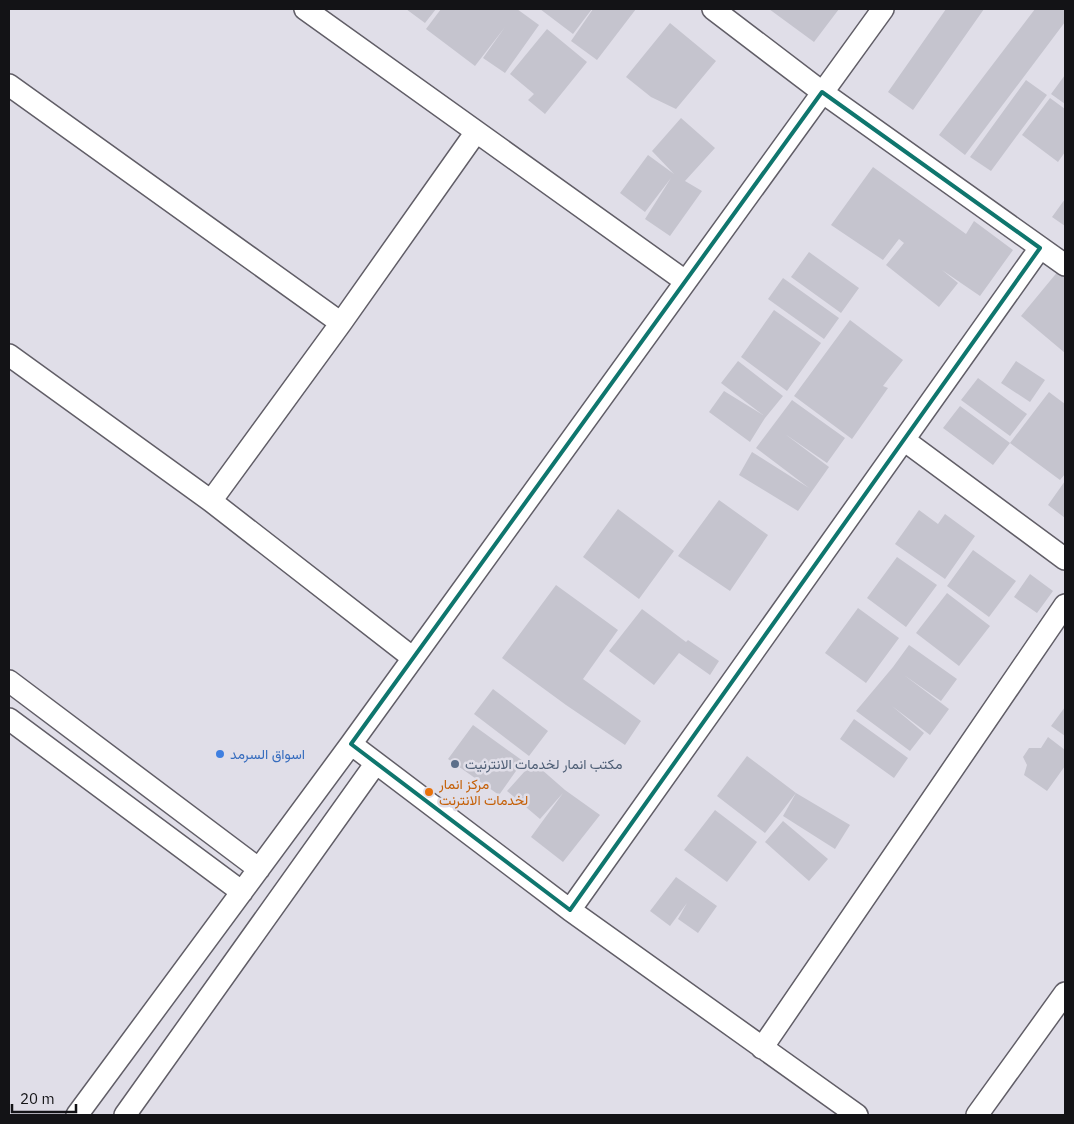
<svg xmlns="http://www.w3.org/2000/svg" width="1074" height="1124" font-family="'IBM Plex Sans',Vazirmatn,sans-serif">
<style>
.building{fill:#c5c4ce}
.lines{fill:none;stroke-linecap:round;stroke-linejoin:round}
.minor-casing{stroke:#615e67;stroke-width:24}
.minor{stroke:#fff;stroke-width:21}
.marked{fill:none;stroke:#0f766e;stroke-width:4;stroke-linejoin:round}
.shop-dot{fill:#3f7fe0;stroke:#e0dee8;stroke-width:2}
.service-dot{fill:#5c6f8a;stroke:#e0dee8;stroke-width:2}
.food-dot{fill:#e8710a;stroke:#e0dee8;stroke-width:2}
.labels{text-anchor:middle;stroke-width:5;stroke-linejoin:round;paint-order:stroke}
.shop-label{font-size:14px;fill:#366cbe;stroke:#e0dee8;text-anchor:start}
.service-label{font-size:14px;fill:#4e5e75;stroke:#e0dee8;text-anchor:start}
.food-label{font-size:14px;fill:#c56008;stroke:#e0dee8;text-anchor:start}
</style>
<rect width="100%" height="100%" fill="#e0dee8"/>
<path class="building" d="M406 9H436L425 23Z
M441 9H517L539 25 505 73 483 58 505 27 475 66 426 29Z
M540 9H592L573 34Z
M593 9H636L597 60 571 41Z
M769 9H839L814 42Z
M946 9H984L913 110 888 92Z
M1035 9H1065V22L965 155 939 135Z
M670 23 716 61 676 109 651 97 626 77Z
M547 29 587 62 545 114 528 100 534 94 510 74Z
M1065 75V104L1051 94Z
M1026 80 1047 95 991 171 970 157Z
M1050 98 1065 109V152L1058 162 1022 135Z
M681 118 715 148 685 181 702 191 670 236 645 219 671 178 645 212 620 193 648 155 674 174 652 151Z
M873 167 966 234 974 221 1013 250 980 296 942 270 958 283 939 307 886 265 904 243 899 239 883 260 831 225Z
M1065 199V226L1052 217Z
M809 252 859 288 841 313 791 277Z
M1059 270 1065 276V353L1021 316Z
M783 278 839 318 824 339 768 299Z
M774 310 821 343 787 391 741 357Z
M850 320 903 360 883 386 888 388 852 439 794 396Z
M738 361 783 396 765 418 750 442 709 412 724 391 763 415 721 383Z
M1016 361 1045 380 1030 402 1001 383Z
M978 378 1027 414 1010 436 961 400Z
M1049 392 1065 404V474L1060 480 1010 443Z
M792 400 845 438 827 463 785 434 829 467 798 511 739 475 752 452 809 488 756 448Z
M960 406 1010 443 993 465 943 428Z
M1065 481V518L1048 505Z
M719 500 768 535 730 591 678 556Z
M618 509 674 551 639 599 583 557Z
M919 510 938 524 945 514 975 536 945 579 895 544Z
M973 550 1016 581 989 617 947 586Z
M897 557 937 585 906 627 867 598Z
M1030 574 1053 591 1037 613 1014 597Z
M556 585 618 630 583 679 641 721 625 745 566 705 502 658Z
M947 593 990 626 959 666 916 633Z
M858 608 899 638 866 683 825 653Z
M642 609 686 642 688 640 719 661 710 675 679 653 654 685 609 651Z
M909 645 957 679 941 701 904 675 949 709 930 735 892 706 924 733 910 751 856 711 893 667Z
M493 689 548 731 529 756 474 714Z
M1065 707V736L1051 726Z
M854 719 908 758 894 778 840 739Z
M473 725 523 761 499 795 448 759Z
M1048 737 1065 750V766L1047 791 1024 775 1027 765 1023 757 1029 748H1041Z
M747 756 796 793 765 833 717 796Z
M533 762 565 790 600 815 563 862 531 837 563 793 540 819 507 791Z
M796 793 850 825 835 849 783 816Z
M715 810 757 842 727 882 684 850Z
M783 821 828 859 809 881 765 842Z
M676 877 717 906 698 933 678 919 687 903 670 926 650 911Z"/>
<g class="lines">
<g class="minor-casing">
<path id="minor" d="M305 9 685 281
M713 9 822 92 1065 265
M9 85 341 323
M9 355 211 501 413 658
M904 440 1065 559
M211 501 341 323 476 132
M9 681 259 869
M9 719 242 892
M351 744 570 910 857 1115
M570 910 1040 248
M762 1048 1065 605
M77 1115 351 744 883 9
M125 1115 376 763
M977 1115 1065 993"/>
</g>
<use href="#minor" class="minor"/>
</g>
<path class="marked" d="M822 92 1040 248 570 910 351 744Z"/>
<circle class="shop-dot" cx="220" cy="754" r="5"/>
<circle class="service-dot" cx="455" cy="764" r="5"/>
<circle class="food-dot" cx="429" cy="792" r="5"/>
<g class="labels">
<g class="shop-label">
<text x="230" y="759">اسواق السرمد</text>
</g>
<g class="service-label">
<text x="465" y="769">مكتب انمار لخدمات الانترنيت</text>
</g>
<g class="food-label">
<text x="439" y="789">مركز انمار<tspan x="439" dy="16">لخدمات الانترنت</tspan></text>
</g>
</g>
<rect width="1074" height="1124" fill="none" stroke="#131316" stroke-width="20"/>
<path d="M12 1104v8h64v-8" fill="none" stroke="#131316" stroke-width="2.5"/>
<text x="20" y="1104" font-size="15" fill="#131316" stroke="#e0dee8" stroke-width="4" paint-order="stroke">20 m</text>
</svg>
